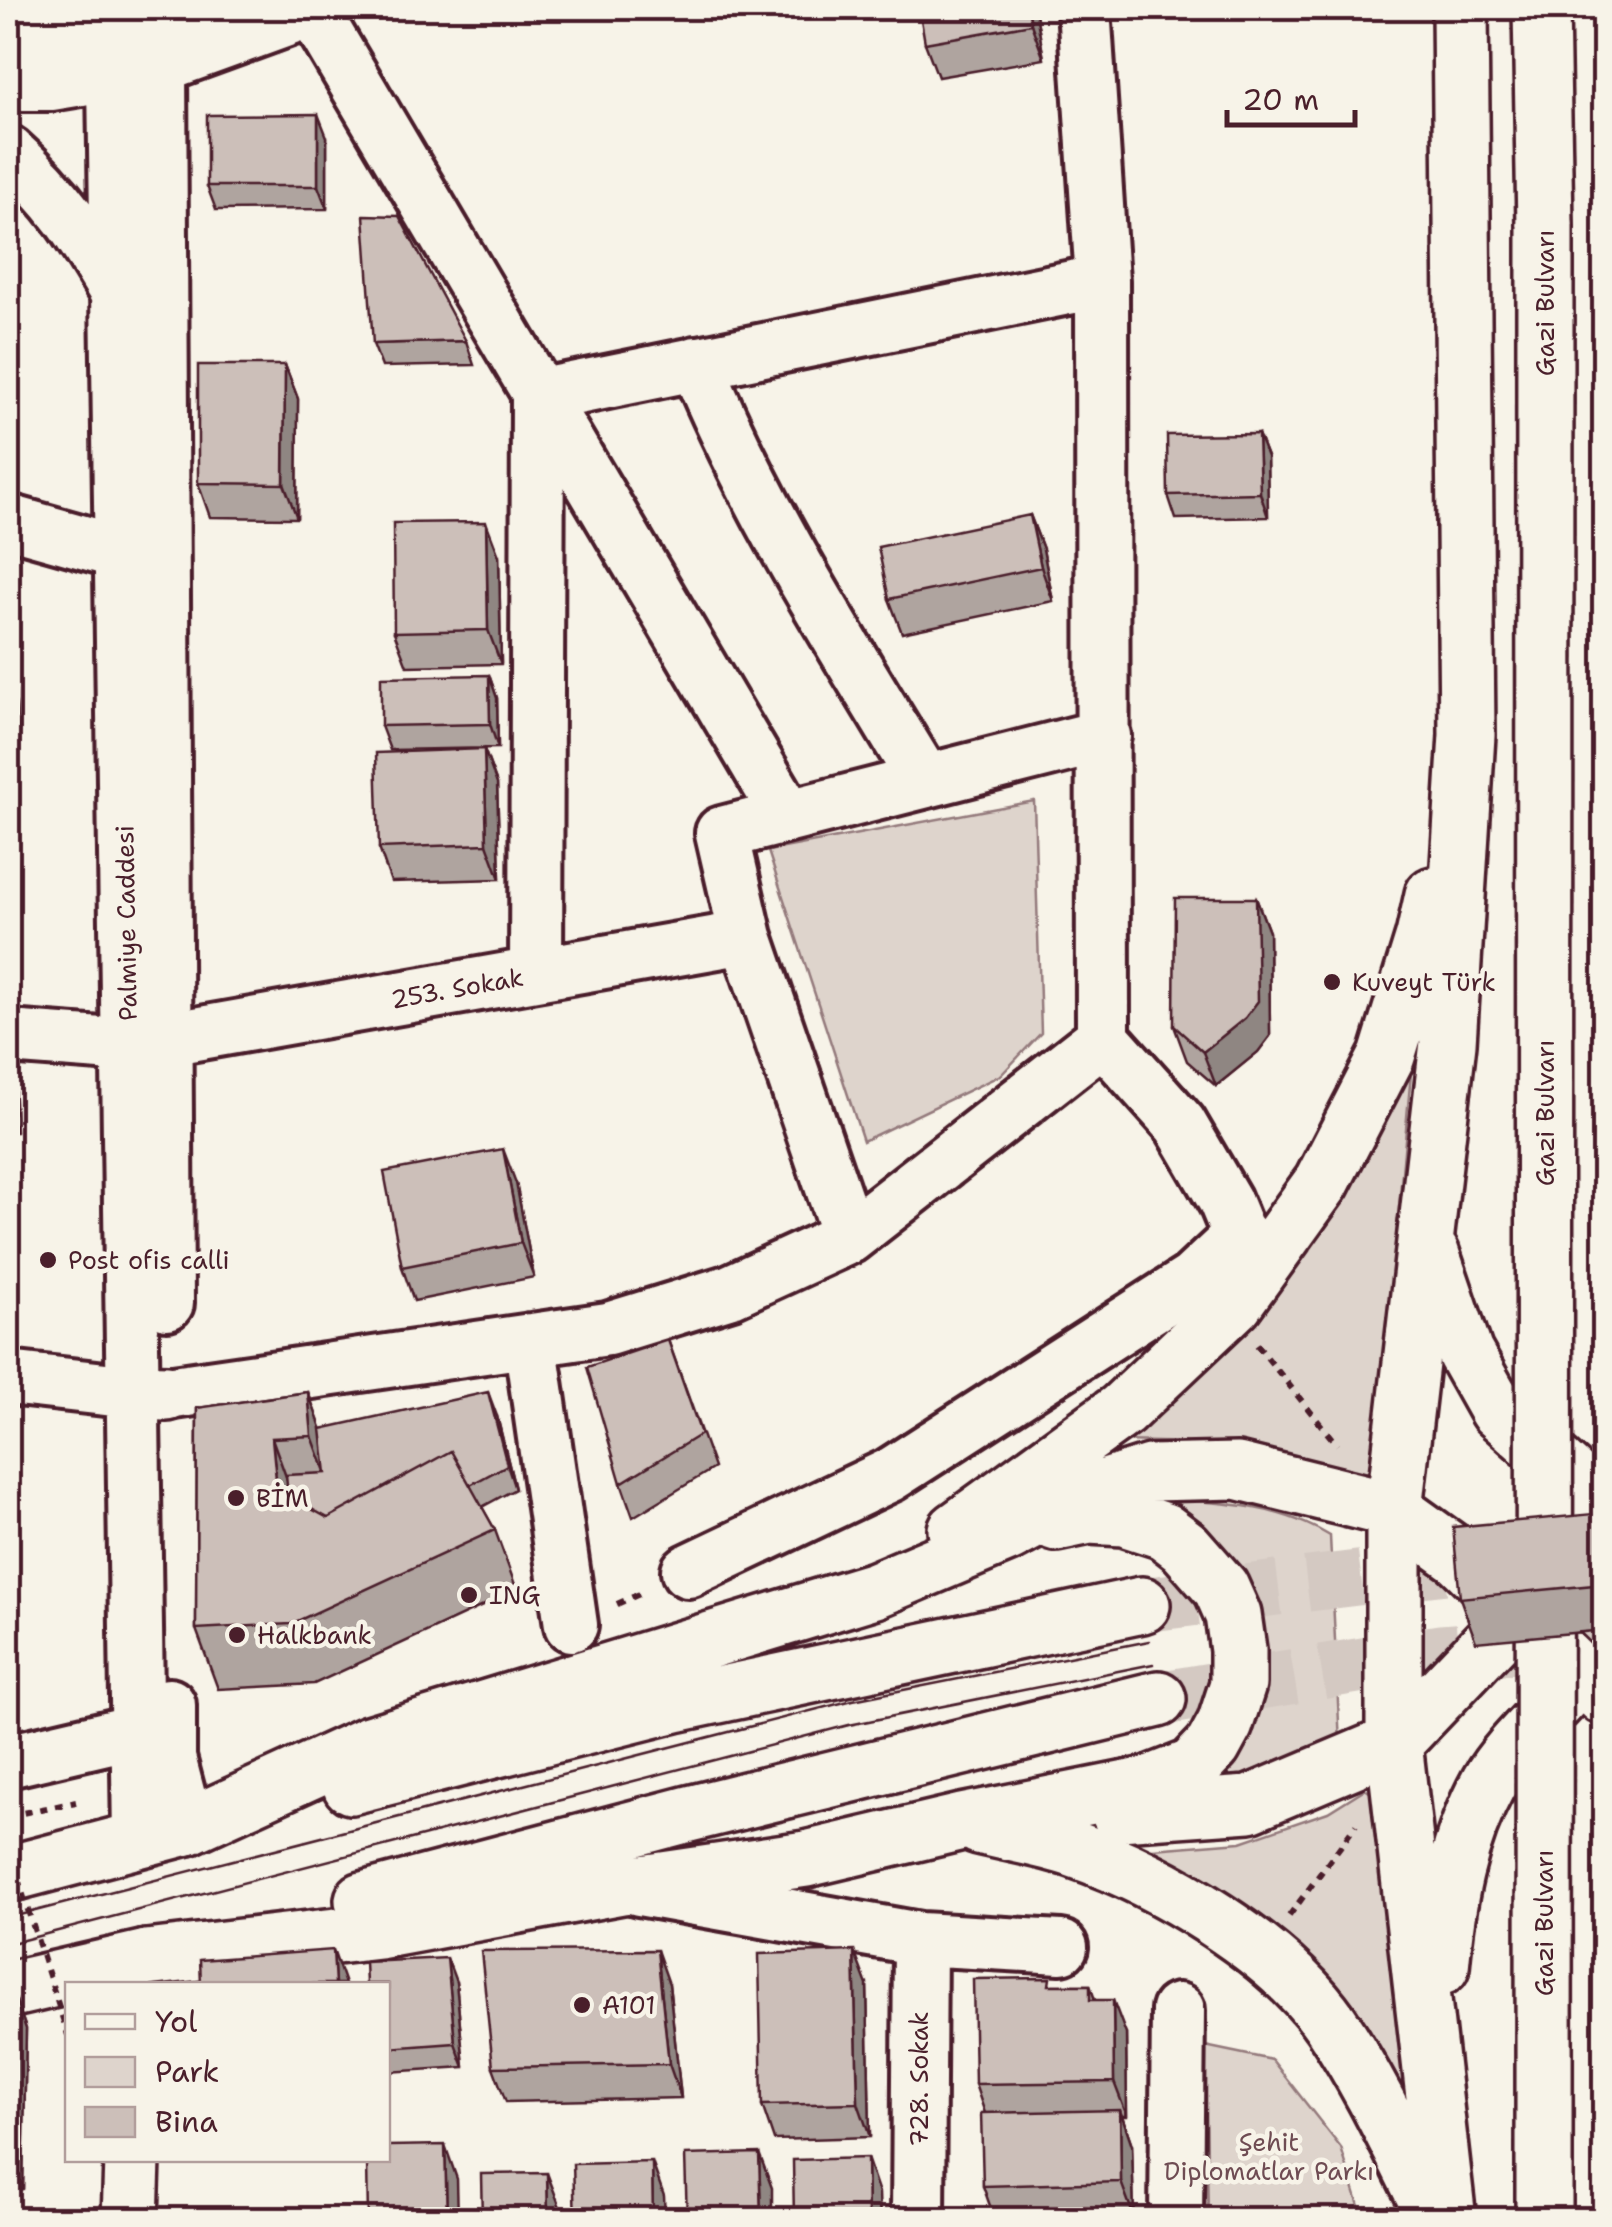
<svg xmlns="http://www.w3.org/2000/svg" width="1612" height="2227" font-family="'Shantell Sans',sans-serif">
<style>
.green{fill:#ded4cc;stroke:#947a7c;stroke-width:2.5}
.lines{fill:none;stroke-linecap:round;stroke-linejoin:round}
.trunk-tunnel{stroke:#d4c9c2;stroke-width:55;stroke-dasharray:55 28;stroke-linecap:butt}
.minor-casing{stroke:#4a1f2b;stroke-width:60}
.tertiary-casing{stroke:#4a1f2b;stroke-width:62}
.secondary-casing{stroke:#4a1f2b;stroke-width:62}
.primary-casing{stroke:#4a1f2b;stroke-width:62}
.trunk-casing{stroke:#4a1f2b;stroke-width:62}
.path{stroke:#4a1f2b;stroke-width:6;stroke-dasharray:8 8;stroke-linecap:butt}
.minor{stroke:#f7f3e8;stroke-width:52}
.tertiary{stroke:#f7f3e8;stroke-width:55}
.secondary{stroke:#f7f3e8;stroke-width:55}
.primary{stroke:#f7f3e8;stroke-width:55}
.trunk{stroke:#f7f3e8;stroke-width:55}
.tram{stroke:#4a1f2b;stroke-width:2.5}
.trunk-bridge-casing{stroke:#4a1f2b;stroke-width:62;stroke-linecap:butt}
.path-bridge{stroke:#4a1f2b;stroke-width:6;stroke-dasharray:8 8;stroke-linecap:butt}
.trunk-bridge{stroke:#f7f3e8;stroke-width:55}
.wall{fill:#afa49f;stroke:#4a1f2b;stroke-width:2.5}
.shaded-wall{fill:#8f8682;stroke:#4a1f2b;stroke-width:2.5}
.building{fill:#ccbfb9;stroke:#4a1f2b;stroke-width:2.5}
.poi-dot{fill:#4a1f2b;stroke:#f7f3e8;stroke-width:4}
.labels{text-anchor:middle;stroke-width:9;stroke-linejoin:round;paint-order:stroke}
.street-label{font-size:25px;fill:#4a1f2b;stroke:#f7f3e8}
.poi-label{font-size:25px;fill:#4a1f2b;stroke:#f7f3e8;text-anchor:start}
.park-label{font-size:25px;fill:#6f4c53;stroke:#f7f3e8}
</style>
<rect width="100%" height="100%" fill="#f7f3e8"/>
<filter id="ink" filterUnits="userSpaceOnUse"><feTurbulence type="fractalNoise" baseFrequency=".01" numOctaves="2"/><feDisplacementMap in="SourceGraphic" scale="20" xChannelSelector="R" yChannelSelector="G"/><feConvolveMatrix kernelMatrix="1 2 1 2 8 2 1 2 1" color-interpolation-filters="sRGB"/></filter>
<g filter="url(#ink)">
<path class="green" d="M1034 801 1041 1033 1001 1075 863 1141 768 851Z
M1411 1073 1376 1463 1361 1479 1329 1465 1236 1444 1122 1441 1316 1232Z
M1162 1499C1220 1502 1280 1505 1330 1536L1340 1744 1254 1777 1205 1784 1245 1578C1225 1542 1196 1520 1162 1499Z
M1365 1789 1383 1801 1403 2089 1353 2013 1128 1851 1241 1842 1328 1812Z
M1205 2046 1272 2060 1341 2148 1363 2219H1208Z"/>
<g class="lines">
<path class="trunk-tunnel" d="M1142 1605 1604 1547
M1158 1699 1441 1652 1604 1639"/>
<g class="minor-casing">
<path id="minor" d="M113 8 139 1839
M156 8 160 66 167 1303
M313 11 788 816
M8 43 200 8
M8 84H51L160 66 319 8
M8 152C60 198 81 233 116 292
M696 363C757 511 843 645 925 781
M8 521 122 553
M536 973 538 396 1102 281
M8 1037 128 1046
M1103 1038 1180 1124 1225 1201 1253 1269
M167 1039 746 937
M849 1237 746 937 722 833 1104 736
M530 1340 571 1625
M8 1378 132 1392
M167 1393 608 1329 731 1291 849 1237 1103 1038 1102 281 1084 8
M688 1571 890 1475 1193 1280 1241 1235
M169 1705V1758L187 1827
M8 1761 136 1731
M639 1889 920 1939 1061 1947
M918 2220 920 1939
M1176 2220 1178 2010"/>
</g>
<g class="tertiary-casing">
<path id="tertiary" d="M130 2220 132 2160"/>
</g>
<g class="secondary-casing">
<path id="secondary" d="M132 1392 167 1393"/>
</g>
<g class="primary-casing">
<path id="primary" d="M8 1874 187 1827
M8 1990 147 1958"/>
</g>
<g class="trunk-casing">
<path id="trunk" d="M1541 8 1545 226
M1431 1253 1465 1353 1497 1410 1574 1479
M956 1530 1122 1410 1235 1303 1322 1182 1387 1056 1424 936 1433 895
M351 1786 675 1704 1142 1605
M1119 1813 1249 1804 1394 1743 1518 1613 1604 1497
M979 1826C1011 1834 1045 1839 1076 1850 1161 1879 1279 1949 1331 2024 1372 2085 1403 2154 1436 2219
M187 1827 369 1744 875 1590 1008 1534 1084 1494 1150 1473 1237 1471 1394 1510 1458 1556 1604 1697
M363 1900 689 1814 1158 1699
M147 1958 379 1931 622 1886 806 1859 962 1822 1147 1785 1193 1767 1213 1746 1225 1724 1238 1684V1650L1233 1615 1221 1588 1185 1547 1164 1531 1124 1518 1089 1516 1056 1523
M1441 1967C1447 1903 1457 1840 1489 1782 1506 1752 1541 1720 1564 1694
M1448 2220 1394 1743V1510L1448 1043 1467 735 1460 8"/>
</g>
<path class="path" d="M1257 1345 1337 1445
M617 1604 646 1591
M8 1816 76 1802
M1289 1916 1356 1825"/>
<use href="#minor" class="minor"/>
<use href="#tertiary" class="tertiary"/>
<use href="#secondary" class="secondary"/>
<use href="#primary" class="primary"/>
<use href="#trunk" class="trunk"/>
<path class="tram" d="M8 1918 853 1700 1149 1641
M8 1944 849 1725 1153 1664"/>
<g class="trunk-bridge-casing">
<path id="trunk-bridge" d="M1544 2220 1545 226"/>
</g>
<path class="path-bridge" d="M8 1848 68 2035"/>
<use href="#trunk-bridge" class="trunk-bridge"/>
</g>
<path class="wall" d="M1035 8 1044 59 938 77 925 43Z
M327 137V209L216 210 207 186Z
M8 316 15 338H8Z
M466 341 474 365 382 367 373 344Z
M285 365 298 399 297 518 210 517 198 483Z
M1258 434 1267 457 1268 517 1176 519 1168 495Z
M1030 515 1043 549 1053 601 902 633 889 599Z
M499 556 501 664 407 666 394 632Z
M8 561 16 584 15 652H8Z
M8 657 14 675 18 734 8 735Z
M489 675 497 698 498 748 390 750 381 726Z
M484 749 497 784 500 879 391 882 379 848Z
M8 837 16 860V915H8Z
M1256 898 1269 932 1270 1036 1258 1052 1216 1086 1187 1061 1174 1026Z
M8 1059 14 1075 16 1132H8Z
M516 1183 534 1277 414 1301 402 1267Z
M668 1340 714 1468 633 1517 621 1483Z
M308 1392 321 1429 497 1416 515 1489 482 1507 495 1530 517 1590 314 1684 218 1689 196 1629 197 1408Z
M1604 1513V1630L1476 1642 1460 1598Z
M8 1978 26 2029 23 2189 8 2192Z
M456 1982 464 2067 388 2072V1984Z
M669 1984 681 2098 506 2102 493 2067Z
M867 1985 870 2137 774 2140 762 2105Z
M1053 1985H1090L1095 2000 1126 2034 1127 2116H1122L1132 2145 1134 2217 995 2220 983 2186 985 2113 975 2084Z"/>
<path class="shaded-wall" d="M1028 8H1035L1044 59 1031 24Z
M318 114 327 137V209L318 186Z
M8 361 13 376 8 428Z
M285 365 298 399 297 518 284 484Z
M1258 434 1267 457 1268 517 1260 493Z
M1030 515 1043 549 1053 601 1041 567Z
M486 522 499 556 501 664 488 630Z
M8 561 16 584 15 652 8 631Z
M8 657 14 675 18 734 9 711Z
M489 675 497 698 498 748 490 724Z
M484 749 497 784 500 879 487 844Z
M8 837 16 860V915L8 893Z
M1256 898 1269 932 1270 1036 1258 1052 1216 1086 1203 1052Z
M8 1059 14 1075 16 1132 8 1109Z
M503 1149 516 1183 534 1277 521 1243Z
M308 1392 330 1452 334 1496 312 1436Z
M488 1392 497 1416 515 1489 507 1465Z
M272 1438 294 1499 277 1490Z
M333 1950 345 1984H335Z
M657 1950 669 1984 681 2098 669 2064Z
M854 1951 867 1985 870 2137 858 2103Z
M447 1958 456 1982 464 2067 455 2043Z
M8 1978 26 2029 23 2189 8 2147Z
M1113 2000 1126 2034 1127 2116 1114 2082Z
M1120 2110 1132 2145 1134 2217 1121 2182Z
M445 2145 457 2179 458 2220H447Z
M759 2153 772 2188V2220H761Z
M867 2158 879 2193 880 2220H868Z
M652 2162 664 2196 665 2220H653Z
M547 2173 560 2207V2220H548Z"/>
<path class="building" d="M919 8H1028L1031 24 925 43Z
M318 114V186H207V115Z
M364 215 399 216 466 341 373 344Z
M198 365H285L284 484 198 483Z
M1258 434 1260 493 1168 495 1167 435Z
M1030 515 1041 567 889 599 878 547Z
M486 522 488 630 394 632 393 523Z
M489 675 490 724 381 726V677Z
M484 749 487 844 379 848 376 753Z
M1175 898H1256L1258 1001 1245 1018 1203 1052 1174 1026Z
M503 1149 521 1243 402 1267 384 1172Z
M668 1340 701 1434 621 1483 587 1367Z
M308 1392 312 1436 272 1438 277 1490 328 1518 451 1451 495 1530 291 1624 196 1629 197 1408Z
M488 1392 507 1465 470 1485 451 1451 328 1518 288 1496 286 1475 326 1473 321 1429Z
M1604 1513V1584L1460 1598 1453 1527Z
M333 1950 335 1984H201L200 1960Z
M657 1950 669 2064 493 2067 481 1951Z
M854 1951 858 2103 762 2105 759 1954Z
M447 1958 455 2043 388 2048V1984H366L365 1962Z
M1050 1978 1049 1985H1090V2000H1113L1114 2082 975 2084 973 1979Z
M1120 2110 1121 2182 983 2186 981 2113Z
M445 2145 447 2220H368L367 2160H388V2146Z
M759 2153 761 2220H687L685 2155Z
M867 2158 868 2220H794L793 2160Z
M652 2162 653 2220H575L573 2164Z
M547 2173 548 2220H482L481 2174Z
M337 2215V2220H194V2219Z"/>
</g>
<g class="poi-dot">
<circle cx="1332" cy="982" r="10"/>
<circle cx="48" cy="1260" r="10"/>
<circle cx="236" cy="1498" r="10"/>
<circle cx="469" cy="1595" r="10"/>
<circle cx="237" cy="1635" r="10"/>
<circle cx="582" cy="2005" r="10"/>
</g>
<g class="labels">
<g class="street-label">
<text transform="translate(1545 303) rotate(-90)" y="9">Gazi Bulvarı</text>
<text transform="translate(126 923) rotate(-91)" y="9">Palmiye Caddesi</text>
<text transform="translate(457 988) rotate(-10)" y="9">253. Sokak</text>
<text transform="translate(1545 1113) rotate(-90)" y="9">Gazi Bulvarı</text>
<text transform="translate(1544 1923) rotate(-90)" y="9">Gazi Bulvarı</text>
<text transform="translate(919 2079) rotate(-90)" y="9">728. Sokak</text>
</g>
<g class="poi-label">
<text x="1352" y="991">Kuveyt Türk</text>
<text x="68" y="1269">Post ofis calli</text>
<text x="256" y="1507">BİM</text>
<text x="489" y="1604">ING</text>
<text x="257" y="1644">Halkbank</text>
<text x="602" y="2014">A101</text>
</g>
<g class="park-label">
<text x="1269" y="2151">Şehit<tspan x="1269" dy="29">Diplomatlar Parkı</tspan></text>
</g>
</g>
<rect width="1612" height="2227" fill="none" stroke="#f7f3e8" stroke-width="40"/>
<rect x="20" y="20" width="1572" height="2187" fill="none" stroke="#4a1f2b" stroke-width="4" filter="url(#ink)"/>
<rect x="65" y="1982" width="325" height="180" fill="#f7f3e8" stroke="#b29e9c" stroke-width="2.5"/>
<rect x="85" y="2014" width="50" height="15" fill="#f7f3e8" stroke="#b29e9c" stroke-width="2.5"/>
<text x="155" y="2032" font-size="30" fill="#4a1f2b">Yol</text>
<rect x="85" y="2057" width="50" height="30" fill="#ded4cc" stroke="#b29e9c" stroke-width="2.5"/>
<text x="155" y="2082" font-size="30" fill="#4a1f2b">Park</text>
<rect x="85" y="2107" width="50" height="30" fill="#ccbfb9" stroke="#b29e9c" stroke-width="2.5"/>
<text x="155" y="2132" font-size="30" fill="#4a1f2b">Bina</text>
<path d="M1227 110v15h128v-15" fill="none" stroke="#4a1f2b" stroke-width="5"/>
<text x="1242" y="110" font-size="30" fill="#4a1f2b" stroke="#f7f3e8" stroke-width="8" paint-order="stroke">20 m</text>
</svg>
